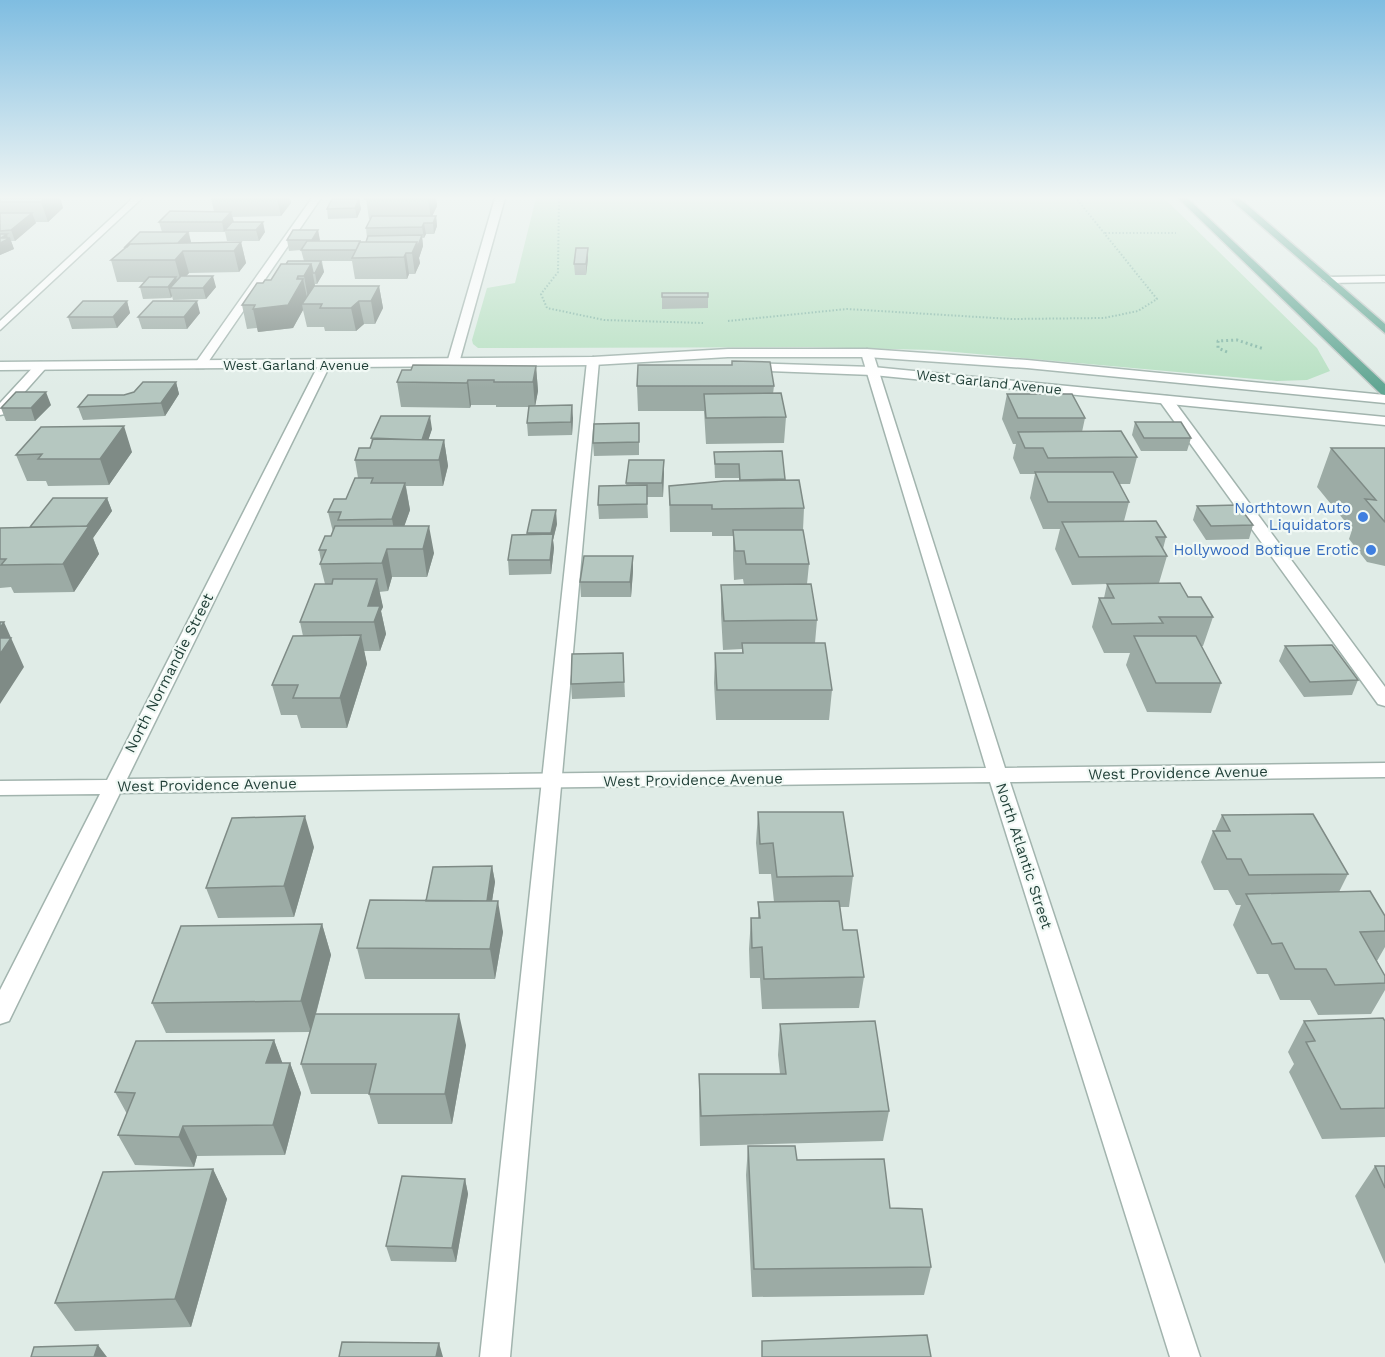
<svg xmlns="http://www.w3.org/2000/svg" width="1385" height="1357" font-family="'Work Sans',sans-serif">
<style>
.green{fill:#b7e0c2}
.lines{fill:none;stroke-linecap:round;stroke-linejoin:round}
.service-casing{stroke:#a2b4ae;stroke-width:3}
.minor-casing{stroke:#a2b4ae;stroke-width:3}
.tertiary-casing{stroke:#a2b4ae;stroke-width:3}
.primary-casing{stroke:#c0c9c7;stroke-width:3}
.path-far1{stroke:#7eb3a2;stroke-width:2;stroke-dasharray:1.5 2;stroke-linecap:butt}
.path{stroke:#7eb3a2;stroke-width:3;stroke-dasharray:2 3;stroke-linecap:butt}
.service{fill:#fff;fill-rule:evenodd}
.minor{fill:#fff;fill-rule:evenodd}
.tertiary{fill:#fff;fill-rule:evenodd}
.primary{fill:#61a693;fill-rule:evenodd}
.wall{fill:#9caba5}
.shaded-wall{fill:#7f8b86}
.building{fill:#b5c7c0;stroke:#7f8b86;stroke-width:1.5}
.shop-dot{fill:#3f7fe0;stroke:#f1f9f5;stroke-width:2}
.labels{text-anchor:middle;stroke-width:4.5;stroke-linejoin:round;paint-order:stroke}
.far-street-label{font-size:14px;fill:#1f3e36;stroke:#f1f9f5}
.shop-label{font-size:15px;fill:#366cbe;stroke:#f1f9f5;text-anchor:end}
.street-label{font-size:15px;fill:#1f3e36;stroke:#f1f9f5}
</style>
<rect width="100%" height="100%" fill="#e0ece7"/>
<path class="green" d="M536 198H1164L1317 348 1330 371 1307 380 1277 381 933 350 807 347 478 348 473 344 472 340 487 288 515 283Z"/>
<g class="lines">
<g class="service-casing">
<path id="service" d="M312 198H321L204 368H196L194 365Z
M593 357 599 361 510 1357H480L587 361Z
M41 362 45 363V369L5 414 0 415V403L37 363Z
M1166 396 1171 397 1385 687V706L1378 704 1161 403V397Z"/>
</g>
<g class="minor-casing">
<path id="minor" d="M133 198H142L0 330V321Z
M495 198H505L459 363 449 366 447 363Z
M1385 276V282L1328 283 1323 280 1328 277Z
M867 349 873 353 1005 768 1385 763V777L1010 782 1200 1357H1170L990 782 120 793 9 1021 0 1024V990L100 794 0 795V781L107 780 320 362 330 365 127 779 986 768 861 353Z"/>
</g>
<g class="tertiary-casing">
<path id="tertiary" d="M728 349H867L1027 360 1385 395V403L1027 368 867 357H728L593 365 0 370V362L593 357Z
M747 363 873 367 1385 417V425L873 375 743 370V364Z"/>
</g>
<g class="primary-casing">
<path id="primary" d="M1178 198H1187L1385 384V395L1381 394Z
M1229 198H1239L1385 324V333Z"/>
</g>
<path class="path-far1" d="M559 198 558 272 541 294 547 308 604 320 703 323
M1105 233H1176
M728 321 847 309 1011 319 1104 318 1138 311 1157 299 1076 198"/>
<path class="path" d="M1227 352 1218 348V341L1237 340 1264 349"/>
<use href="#service" class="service"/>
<use href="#minor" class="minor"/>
<use href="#tertiary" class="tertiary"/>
<use href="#primary" class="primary"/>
</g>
<path class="wall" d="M0 198H60L63 208 48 222H35L36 223 15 241H11L14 249 0 255Z
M211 198H290L291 203 281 216 232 217 233 222 265 232 259 241H227L225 232H189L191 243 241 242 246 263 239 272 189 273 186 276 216 287 206 299 173 300 172 296 171 298 143 299 140 287 145 282H117L111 260 126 248 125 247 162 232 159 222 214 212Z
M366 198H436L437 206 432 216H436L437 226 434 234H426L424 238H422L423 246 419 258 420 263 415 274H409L407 279H355L352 261H322L324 272 317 284H315V286H379L383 308 375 324H364L356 331H325L324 327H307L303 310 293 328 258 332 257 328 247 329 242 305 263 283 271 280 286 264 304 261 301 250 289 251 287 240 318 230 319 241H360L361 242H366L367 238 366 228 371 219H369Z
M359 199 361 209 357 218 328 219 327 209Z
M588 248V259L586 275H575L574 264Z
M662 293H708V308L662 309Z
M127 301 130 313 117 328 72 329 68 317Z
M200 313 187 329H142L138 317Z
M536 366 538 391 535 406 573 418 572 435 528 436 527 423 529 407H496V405H471L470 408 401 407 397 382Z
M176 382 179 394 165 416 83 420 78 407Z
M637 386H774L773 394 786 417 784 443 706 444 704 411H638Z
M1007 394 1085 418 1082 432 1137 457 1130 484H1119L1129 502 1124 521 1166 537 1163 549 1167 556 1159 583 1188 597 1213 617 1203 646H1201L1221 683 1211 713 1147 712 1126 665 1130 653H1104L1092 627 1099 598H1104L1107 584 1072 585 1055 549 1060 529H1043L1030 498 1035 474H1020L1013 458 1016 444H1013L1002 419Z
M51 405 35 421H6L1 408Z
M1135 422 1191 438 1187 451H1141L1132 435Z
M639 423V455L594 456 593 443Z
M432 429 428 440H444L448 466 443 486H406L410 510 404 526 434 553 427 577H392L388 591 379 592 383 607 381 611 386 634 380 651H364L367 664 347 728H301L297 715H281L272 685 303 636 300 622 325 584 320 564 321 561 319 550 331 536 333 532 328 512 346 499 358 478 355 460 370 448 372 442 371 438Z
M1331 448H1385V566L1367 562 1349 539 1352 530 1317 487Z
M132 452 109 485 48 486 46 481H27L16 455Z
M714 452 785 480 804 508 803 530 809 564 807 584 817 620 815 643 832 690 829 720H716L714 683 715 653H742V649L723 650 721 614V585H744L743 579 734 580 733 558V536H712V532H670L669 486 739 480V478H715Z
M629 460H664L663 497H647L648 518 599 519 598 505 626 486Z
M107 498 112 511 93 538 99 554 74 592 14 593 11 587 0 588V528L30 527Z
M1197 506 1253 525 1249 539 1206 540 1193 520Z
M557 524 553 540 554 548 551 574 509 575 508 560 527 535V533Z
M633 556V571L631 597H581L580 582Z
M1285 646 1358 680 1352 695 1304 697 1279 661Z
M623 653 625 697 572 699 571 684Z
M758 812 853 876 849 907H840L843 930 864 977 859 1008 762 1009 760 978H750L749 949 751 918H758V902H774L771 874H759L756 843Z
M1222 815 1348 874 1339 892 1385 916V947L1377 961 1385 976V990L1371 1014 1318 1015 1310 1000H1280L1268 974H1257L1233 925 1241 905H1236L1228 890H1214L1201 862 1213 831H1215Z
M314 847 294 917 218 918 206 888Z
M492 866 495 882 492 901 503 932 495 979H365L357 948 426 901Z
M322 924 331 955 316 1014 466 1045 452 1124H378L369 1094H311L301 1064 310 1032 166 1033 152 1003Z
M1304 1021H1385V1137L1322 1139 1289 1072 1294 1064 1288 1052Z
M780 1024 889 1111 883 1141 700 1146 699 1104V1074H780L778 1055Z
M274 1040 282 1063H290L301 1093 285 1155 197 1156 194 1167 135 1165 118 1135 127 1114 115 1092Z
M748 1146 797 1160 890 1208 931 1267 924 1295 752 1297 746 1175Z
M1375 1166H1385V1264L1355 1196Z
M213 1169 227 1199 191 1327 75 1331 55 1303Z
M465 1179 468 1194 456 1262 391 1261 386 1246Z"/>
<path class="shaded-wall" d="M45 198H60L63 208 48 222 41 202Z
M277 198H290L291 203 281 216Z
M428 198H436L437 206 431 219Z
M359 199 361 209 357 218 355 208Z
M231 212 234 222 225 230 224 232 222 222Z
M32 213 36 223 15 241 11 230Z
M436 216 437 226 434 234 433 223Z
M263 222 265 232 259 241 256 230Z
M424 223 426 234 424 238 422 227Z
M318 230 320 240 314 250 312 240Z
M188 232 191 242 183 252 189 273 181 282 175 260 176 246Z
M7 234 8 239 10 238 14 249 0 255V243L1 238Z
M422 235 423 246 419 258 420 263 415 274 412 253 417 242Z
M241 242 246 263 239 272 234 251Z
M588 248V259L586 275V264Z
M406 253 409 274 407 279 404 257Z
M321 261 324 272 317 284 315 273Z
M311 264 315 286 308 298 304 276Z
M213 276 216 287 206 299 203 288Z
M298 276 300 284 303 279 308 302 302 304 303 310 293 328 258 332 253 309 297 279Z
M176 277 179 288H170L172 296 171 298 168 287Z
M379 286 383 308 375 324 371 301Z
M127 301 130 313 117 328 113 317Z
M197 301 200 313 187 329 184 317Z
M359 301 364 324 356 331 351 308Z
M536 366 538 391 535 407 533 382Z
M468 380 471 405 470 408 467 383Z
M176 382 179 394 165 416 161 403Z
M46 392 51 405 35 421 31 408Z
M572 405 573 418 572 435 571 422Z
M430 416 432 429 423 456 421 443Z
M124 426 132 452 109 485 100 459Z
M444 440 448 466 443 486 439 460Z
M664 460V474L663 497 662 483Z
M405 483 410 510 397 547 392 519Z
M107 498 112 511 93 538 99 554 74 592 63 564 85 529Z
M556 510 557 524 553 540 554 548 551 574 550 560 552 544 551 533Z
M429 526 434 553 427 577 423 549Z
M387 549 392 577 388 591 382 563Z
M633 556V571L631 597 630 582Z
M377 579 383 607 381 611 386 634 380 651 374 622 368 606Z
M4 622 24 667 0 704V628Z
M361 635 367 664 347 728 340 698Z
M305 816 314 847 294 917 284 886Z
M492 866 495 882 488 927 485 911Z
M498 901 503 932 495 979 490 949Z
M322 924 331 955 311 1032 301 1001Z
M459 1014 466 1045 452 1124 445 1094Z
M274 1040 285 1070 266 1063Z
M290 1063 301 1093 285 1155 273 1125Z
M183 1126 197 1156 194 1167 179 1137Z
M213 1169 227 1199 191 1327 175 1299Z
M465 1179 468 1194 456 1262 452 1248Z
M439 1343 443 1357H436Z
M98 1345 107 1357H94Z"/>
<path class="building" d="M0 198H45L41 202H0Z
M366 198H428L365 199Z
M332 199H359L355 208 327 209Z
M170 211 231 212 222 222H159Z
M0 213H32L11 230 0 231Z
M372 216H436L433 223H424L422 227 366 228Z
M232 222H263L256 230H225Z
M293 230H318L312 240H287Z
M140 232H188L178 243 130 244 127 247H125Z
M0 234H7L1 238H10L0 243Z
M422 235 417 248V242H366L368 236Z
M307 241H360L356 250H301Z
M241 242 234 251H183L175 260H111L130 244Z
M360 242H417L412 253H406L404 257 352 258Z
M576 248H588L586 264H574Z
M288 261H321L315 273H313L311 264H286Z
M281 264H311L304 276H298L297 279H303L288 305 253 309 255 305H242L257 283H263L265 280H271Z
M181 276H213L203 288H170Z
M149 277H176L168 287H140Z
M314 286H379L371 301H359L351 308H320L322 304H302Z
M662 293H708V297H662Z
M83 301H127L113 317H68Z
M153 301H197L184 317H138Z
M732 361 770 362 774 386H637L638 365H732Z
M413 365 536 366 533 382H494V380H468L467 383 397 382 402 370H411Z
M143 382H176L161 403 78 407 88 395H124L134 392Z
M16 392H46L31 408H1Z
M781 393 786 417 706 418 704 394Z
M1007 394H1072L1085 418H1018Z
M572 405 571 422 527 423 529 406Z
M381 416H430L422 440 371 438Z
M1135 422H1181L1191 438H1144Z
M639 423V442L593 443 594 424Z
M124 426 100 459H38L42 454 16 455 41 427Z
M1121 431 1137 457 1048 458 1043 448H1025L1018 432Z
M373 439 444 440 439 460H355L359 448H370Z
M1331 448H1385V522L1384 521 1365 499 1376 500Z
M782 451 785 479 740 480 739 464H715L714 452Z
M629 460H664L662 483H626Z
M1035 472H1113L1129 502H1048Z
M355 478H373L371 483H405L392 519 338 520 341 512H328L334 499H346Z
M799 480 804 508 712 509V505H670L669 486 724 481Z
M647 485V504L598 505 599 486Z
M53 498H107L87 526 30 527Z
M1238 505 1253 525 1211 526 1197 506Z
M532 510H556L551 533H527Z
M1156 521 1166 537H1156L1167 556 1079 557 1062 522Z
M89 526 63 564 1 565 6 559H0V528Z
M335 526H429L423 549H387L382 563 320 564 326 550H319L325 536H331Z
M733 530H803L809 564H746L744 551H735Z
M553 534 550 560H508L512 535Z
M584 556H633L630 582H580Z
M333 579H377L368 606H380L374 622H300L315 584H332Z
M1180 583 1188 597H1201L1213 617H1159L1163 623 1112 624 1099 598H1114L1107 584Z
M811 584 817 620 724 621 721 585Z
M0 622H4L0 628Z
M361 635 340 698H293L298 685H272L293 636Z
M1134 636H1196L1221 683H1156Z
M0 638H11L0 654Z
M742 643H825L832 690H717L715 653H743Z
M1332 645 1358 680 1310 682 1285 646Z
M623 653 624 682 571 684 572 654Z
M758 812H843L853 876 777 877 773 843 760 844Z
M1313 814 1348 874 1249 875 1241 859H1227L1213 831H1230L1222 815Z
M305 816 284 886 206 888 232 818Z
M492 866 487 901H426L433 867Z
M1370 891 1385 916V931L1360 932 1385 976V983L1335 985 1326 969H1295L1282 943 1272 944 1246 894Z
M370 900 498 901 490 949 357 948Z
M839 901 843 930H857L864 977 764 979 762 947 752 948 751 918H760L758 902Z
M322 924 301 1001 152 1003 181 926Z
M315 1014H459L445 1094H369L376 1064H301Z
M1383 1018 1385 1021V1108L1341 1109 1306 1042 1315 1041 1304 1021Z
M875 1021 889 1111 701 1116 699 1074H786L780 1024Z
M274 1040 266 1063H290L273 1125 183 1126 179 1137 118 1135 135 1093 115 1092 136 1041Z
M748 1146H795L797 1160 884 1159 890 1208 922 1209 931 1267 754 1269Z
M1375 1166H1385V1188Z
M213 1169 175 1299 55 1303 103 1172Z
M402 1176 465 1179 452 1248 386 1246Z
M927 1335 931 1357H762V1341Z
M342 1342 439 1343 436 1357H339Z
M98 1345 94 1357H31L34 1347Z"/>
<linearGradient id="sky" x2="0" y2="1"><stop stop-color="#7fbde1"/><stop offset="0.51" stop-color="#f1f6f4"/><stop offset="1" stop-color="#f1f6f4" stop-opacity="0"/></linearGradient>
<rect width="1385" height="388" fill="url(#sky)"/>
<g class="shop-dot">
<circle cx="1363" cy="517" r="6"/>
<circle cx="1371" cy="550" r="6"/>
</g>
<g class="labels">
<g class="far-street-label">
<text x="296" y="370">West Garland Avenue</text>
<text transform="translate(989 382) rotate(6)" y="5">West Garland Avenue</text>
</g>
<g class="shop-label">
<text x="1351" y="513">Northtown Auto<tspan x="1351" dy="17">Liquidators</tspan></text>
<text x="1359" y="555">Hollywood Botique Erotic</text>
</g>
<g class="street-label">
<text transform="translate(169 673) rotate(-63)" y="5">North Normandie Street</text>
<text transform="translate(1178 773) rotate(-1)" y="5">West Providence Avenue</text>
<text transform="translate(693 780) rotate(-1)" y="5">West Providence Avenue</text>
<text transform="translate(207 785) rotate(-1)" y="5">West Providence Avenue</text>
<text transform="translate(1024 856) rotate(72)" y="5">North Atlantic Street</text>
</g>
</g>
</svg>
